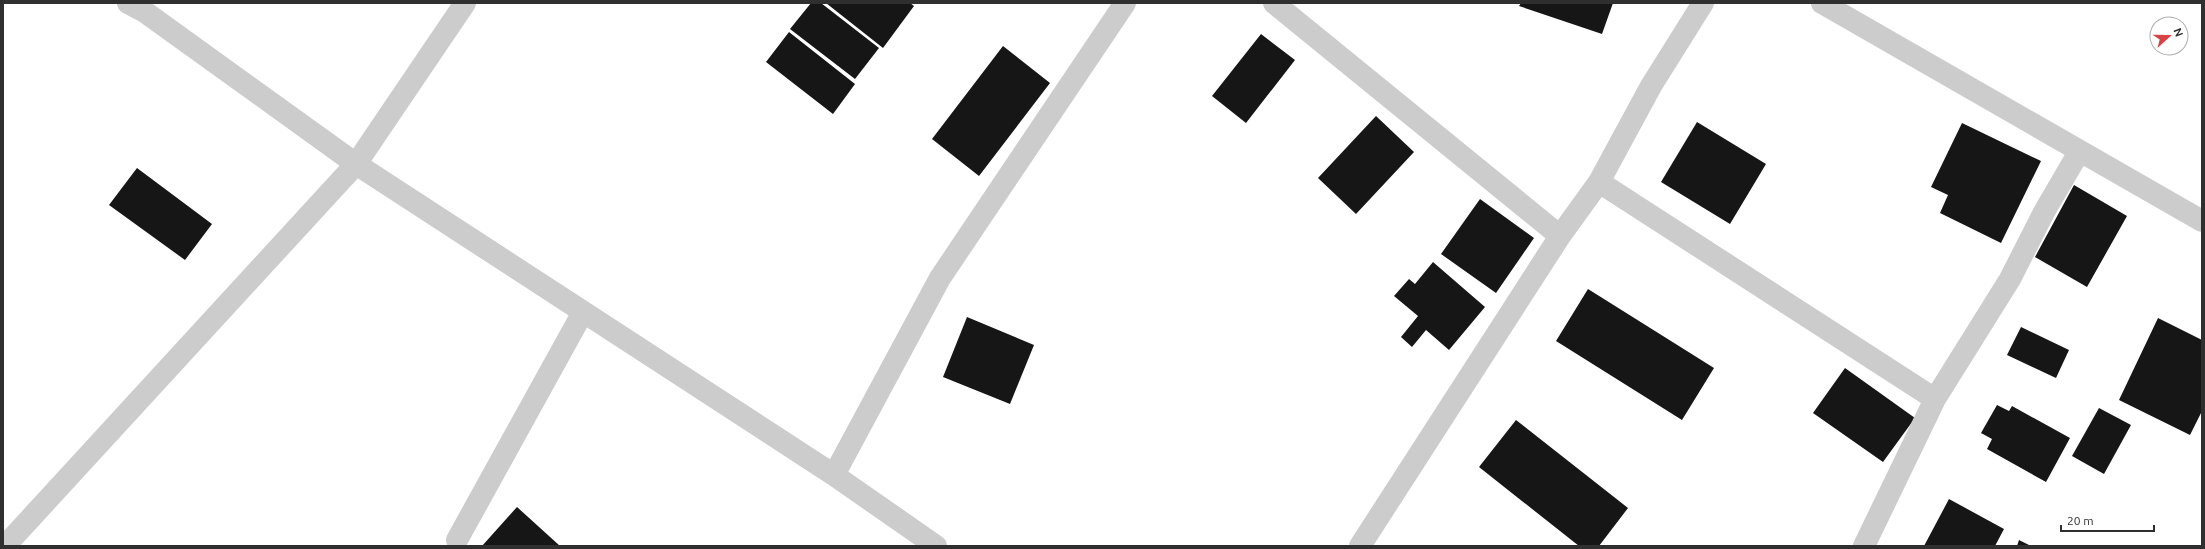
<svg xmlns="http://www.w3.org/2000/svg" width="2205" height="549" font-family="Ubuntu,sans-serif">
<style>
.building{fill:#161616}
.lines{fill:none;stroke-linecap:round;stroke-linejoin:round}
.street{stroke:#ccc;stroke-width:22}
</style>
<rect width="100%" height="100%" fill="#fff"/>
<path class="building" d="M811 3H821L879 48 855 79 790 29Z
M826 3H910L914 6 883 48Z
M1521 3H1613L1602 34 1519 6Z
M789 32 855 84 833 114 766 62Z
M1261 34 1295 60 1246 123 1212 96Z
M1003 46 1050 83 979 176 932 139Z
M1376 116 1414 152 1356 214 1318 178Z
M1697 122 1766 164 1730 224 1661 182Z
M1962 123 2041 161 2001 243 1940 213 1948 195 1931 187Z
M137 168 212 224 185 260 109 205Z
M2074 185 2127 216 2087 287 2035 257Z
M1480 199 1534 238 1496 293 1441 254Z
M1433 262 1485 307 1449 350 1426 330 1412 347 1401 337 1418 316 1394 296 1409 279 1415 284Z
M1588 289 1714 368 1682 420 1556 341Z
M967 317 1034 345 1010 404 943 377Z
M2158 318 2202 340V411L2190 435 2119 400Z
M2021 327 2069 350 2056 378 2007 355Z
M1845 368 1915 418 1883 462 1813 413Z
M1997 405 2009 411 2012 406 2070 438 2046 482 1987 449 1992 439 1981 433Z
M2099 408 2131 425 2104 474 2072 456Z
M1516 420 1628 508 1599 546H1579L1479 467Z
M1949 499 2004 529 1995 546H1924Z
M517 507 560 546H482Z
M2019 540 2031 546H2017Z"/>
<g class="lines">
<path class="street" d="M128 3 145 12 356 164 834 475
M1274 3 1560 236
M1822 3 2202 221
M1599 182 1935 399
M457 540 583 312
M5 546 356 164 465 3
M936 546 834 475 940 278 1125 3
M1360 546 1560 236 1599 182 1651 86 1703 3
M1864 546 1935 399 2010 279 2044 212 2079 152"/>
</g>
<rect width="2205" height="549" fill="none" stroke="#2f2f2f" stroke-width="8"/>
<g transform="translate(2169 36) rotate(69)"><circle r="19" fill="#ffffff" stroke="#acacac"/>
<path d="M0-3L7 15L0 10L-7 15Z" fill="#d64245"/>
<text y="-6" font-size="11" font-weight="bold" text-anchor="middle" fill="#2f2f2f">N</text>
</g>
<path d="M2061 525v6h93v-6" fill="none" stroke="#2f2f2f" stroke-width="2"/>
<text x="2067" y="525" font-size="12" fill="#2f2f2f" stroke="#ffffff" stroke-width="3" paint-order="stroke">20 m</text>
</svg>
